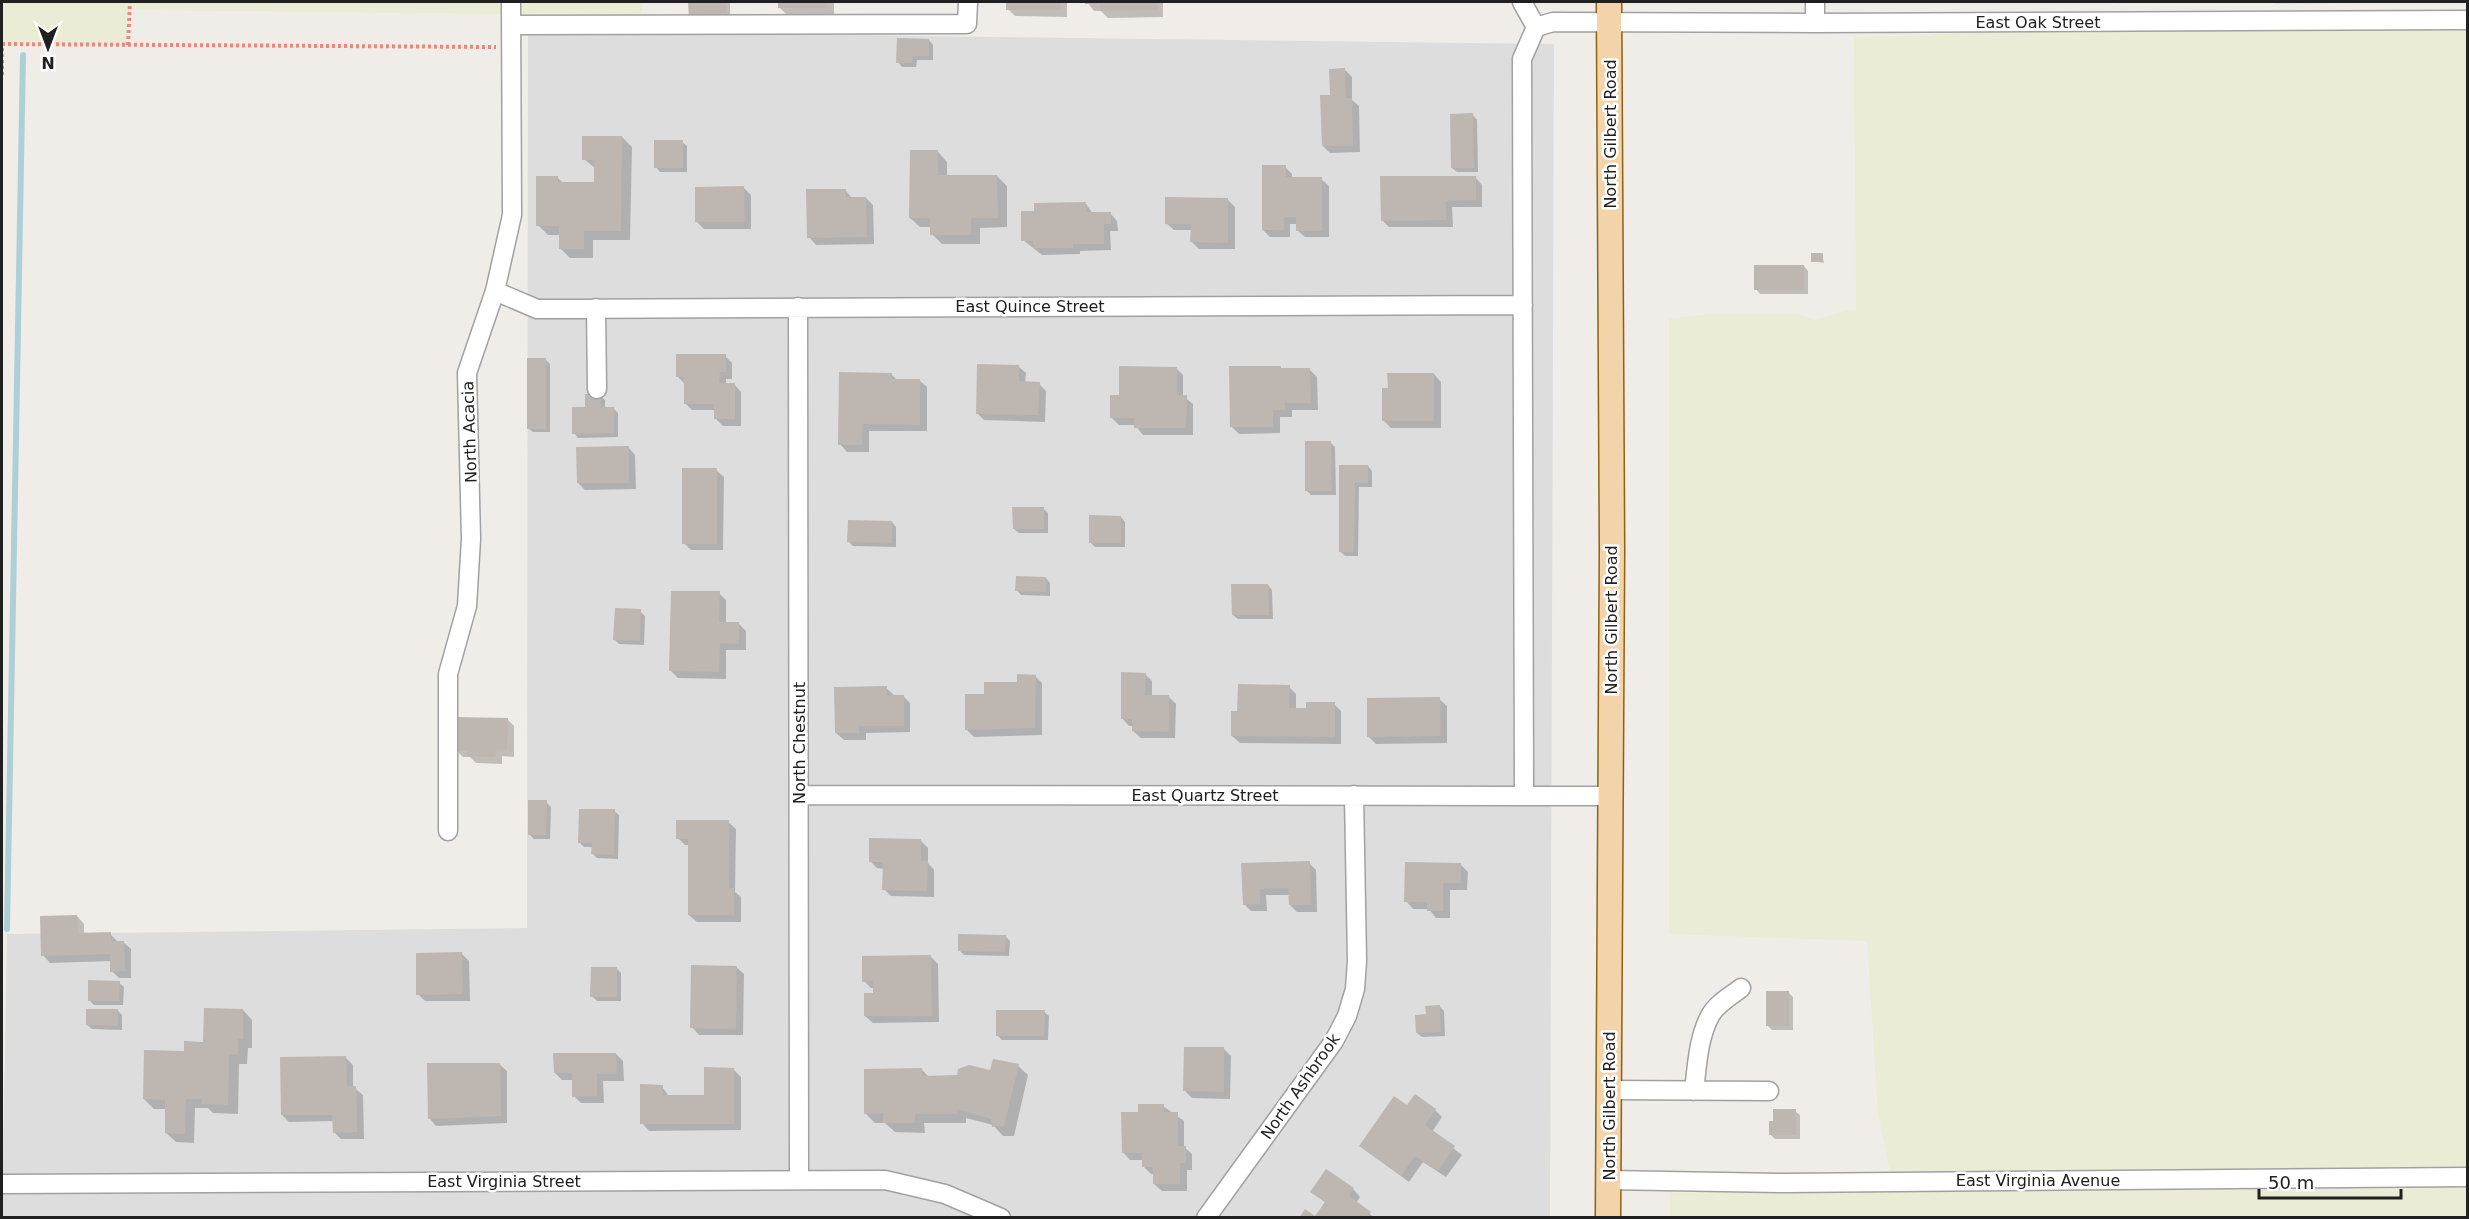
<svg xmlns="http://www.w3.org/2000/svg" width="2469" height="1219" font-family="'DejaVu Sans',sans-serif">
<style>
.residential{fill:#dedddd}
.farmland{fill:#eaecd5}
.shadow{fill:#0003}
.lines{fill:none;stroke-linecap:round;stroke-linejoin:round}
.stream{stroke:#adcfd8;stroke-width:6}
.building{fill:#bdb6b1}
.minor-casing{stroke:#a1a1a1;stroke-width:21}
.major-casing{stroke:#8c6310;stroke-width:27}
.path{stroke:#eb887d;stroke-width:4;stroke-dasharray:3 3;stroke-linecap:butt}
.minor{stroke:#fff;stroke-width:18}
.major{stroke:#f2d3aa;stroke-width:24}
.labels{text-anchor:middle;stroke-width:5;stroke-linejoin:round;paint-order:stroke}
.street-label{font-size:16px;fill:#202020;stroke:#fff}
</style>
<rect width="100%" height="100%" fill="#f0ede8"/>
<path class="residential" d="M2275 2H2434L2275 4Z
M528 31 1554 44 1550 1217 2 1218 7 934 527 928Z"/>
<path class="farmland" d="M2 2H642L641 24 511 25V14L130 10 128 45 2 44V75Z
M2113 2H2275V4H2119Z
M2010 31H2467V1171L1891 1176 1878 1114 1867 941 1669 934V319L1710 314H1798L1815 320 1845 311 1856 310 1854 38Z
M2467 1188V1218L1670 1217V1193Z"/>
<path class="shadow" d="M690 2H730V22L690 18Z
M780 2H834V15H787L780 8Z
M1008 2H1067V17L1015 16 1008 9Z
M1087 2H1163V17L1108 18 1101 11H1094Z
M929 40 933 45V60H917L916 67H902L898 62Z
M1344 69 1352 77V100L1359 106 1360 152 1330 153 1323 146 1332 97Z
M1473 115 1477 120 1478 172H1457L1452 168Z
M622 137 632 147 630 240H593V258H570L560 248V235H548L538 225 557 177 563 183H596V169L584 159Z
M682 142 687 146V172H660L656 167Z
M938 152 947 162V177L997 176 1007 186V227L980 228V244H942L932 234V227H920L910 218Z
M1285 167 1292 174V179H1321L1329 186V237H1305L1297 230V224H1290V237H1270L1263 230Z
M1475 177 1482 185V207H1452L1453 227H1389L1382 220Z
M744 188 751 195V229H704L697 222Z
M845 190 852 198H866L873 205 874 244 816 245 809 237Z
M1228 200 1235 207V249H1199L1192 242V230H1174L1166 223Z
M1086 204 1093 214 1110 213 1117 221 1118 231H1110L1111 250 1080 251V254L1042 255 1023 240 1035 212Z
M1822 254 1824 263 1812 261Z
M1804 266 1808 271V294H1760L1756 289Z
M725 356 732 363V379H726V384H734L741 392V426H723L716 419V410H692L685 403V384L677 376Z
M545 359 550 364V432H533L528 428Z
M1018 366 1026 373 1025 383 1039 384 1046 391 1045 422 984 420 977 413Z
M1280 367 1283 370H1310L1317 377 1318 410H1292V417H1280V433L1239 434 1231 426Z
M1176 368 1183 375V396L1193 404V435H1143L1135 425H1119L1111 417 1120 397Z
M891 374 897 380H919L927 387V431H869V452H847L840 444Z
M1434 374 1441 382V428H1391L1384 421Z
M600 395 605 400V408H613L618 413V437L578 438 574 433 586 408Z
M1330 442 1335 447 1336 495H1311L1307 491Z
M628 447 635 455 636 489 585 490 578 483Z
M1341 466H1368L1372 471V487H1359L1358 556H1345L1340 551Z
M716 470 724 477 723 550H691L684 543Z
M1043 508 1048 513V533H1019L1014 529Z
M1121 517 1125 522V547H1095L1090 542Z
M892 522 896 527V547L853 546 849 542Z
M1046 578 1050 583V596L1021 595 1017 590Z
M1268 585 1272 590 1273 619H1238L1233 615Z
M719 593 726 600V624H739L746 631V650H726V679L678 678 671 671Z
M640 611 645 616 644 645 619 644 615 640Z
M1145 674 1152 681V696L1169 697 1176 704 1175 738H1141L1133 731V726H1129L1122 718Z
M1035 676 1042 683V735L974 737 967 730 986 695Z
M1289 687 1296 694V710L1334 704 1341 711V744L1240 743 1232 736Z
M886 688 894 695 903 696 910 703V732L866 733V740H844L836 733Z
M1439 699 1447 706V743L1376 744 1369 737Z
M507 719 514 726V757L502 756V764L476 763 470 757H463L456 750Z
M546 802 551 807 550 839H534L529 834Z
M614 811 619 815 618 859 597 858 593 854V847H584L580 843Z
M728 822 736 829 735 892 741 897V922H697L689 915 690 845H685L678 838Z
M921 841 928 848V863L934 870V897L891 896 884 889V869L877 868 870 861Z
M1309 863 1316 870 1317 912H1297L1290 905V895H1266L1267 911H1251L1244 904 1243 864Z
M1460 864 1468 872 1467 890H1450V918H1436L1429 909H1413L1406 901Z
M77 916 84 924V934H110L118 942H123L131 949V978H119L112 971V961L50 963 43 955Z
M1005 936 1010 941 1009 956 964 955 959 950Z
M462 954 469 961 470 1001H425L418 994Z
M930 956 938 964 939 1022 873 1023 865 1016 875 995 874 988H871L864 981Z
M736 967 744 974 743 1035H699L692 1027Z
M616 968 621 973V1001H597L592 996Z
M119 983 124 987 123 1005H94L89 1000Z
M1789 993 1793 997V1030H1772L1767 1025Z
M1440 1007 1444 1011 1445 1036 1422 1037 1417 1033Z
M243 1010 252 1020V1048H248L247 1064H239L238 1114 213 1113 208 1108H195L194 1143 176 1142 166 1133 167 1109H154L144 1099 186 1052 204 1043Z
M118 1011 122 1015V1030L92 1029 87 1025Z
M1044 1012 1049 1016 1048 1040H1002L997 1035Z
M1224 1049 1231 1056 1230 1099 1192 1098 1185 1091Z
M616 1054 623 1061 624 1081H603L604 1103H581L574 1096V1080H562L555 1073Z
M346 1058 353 1065V1087L363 1095 364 1139H341L334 1132V1121L289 1122 282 1115Z
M499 1064 507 1071V1123L436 1126 429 1118Z
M1018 1066 1028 1075 1014 1136H1003L993 1125 966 1118V1123H924L925 1133 895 1132 885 1123H875L865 1113 921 1069 929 1077 958 1076Z
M734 1070 741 1077V1130L649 1131 642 1123 662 1087 669 1096H705Z
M1163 1106 1184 1121V1147L1192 1154V1170H1187V1191H1162L1154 1184V1174H1151L1143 1166V1160H1130L1123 1152 1139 1114Z
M1408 1107 1435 1110 1442 1117 1432 1132 1462 1155 1446 1177 1423 1162 1409 1182 1361 1146Z
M1795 1111 1800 1115V1139H1775L1770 1134Z
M1353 1189 1360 1197 1356 1203 1375 1218H1316L1326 1203 1312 1192Z"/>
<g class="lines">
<path class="stream" d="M7 929 23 55"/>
</g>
<path class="building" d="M688 2H726V18L689 19Z
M778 2H827V8H778Z
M1006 2H1061L1060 10H1006Z
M1085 2H1157V10L1100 11V4H1085Z
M897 38 929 39V56H913L912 63H896Z
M1345 68 1346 98H1352L1353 146H1322L1320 95H1330L1329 69Z
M1473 113 1474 168H1451L1450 114Z
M582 136H622L621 231H584V249H559V226H536V176H558V182H594V160H582Z
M654 140H683V168H654Z
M910 150H938V175H997L998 218H971V235H930V218H909Z
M1262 165H1286V177H1322V231H1296V217H1284V230H1262Z
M1380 176H1476V200L1446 201V220L1381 221Z
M744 186 745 222H695V187Z
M806 189H846V197H866L867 237 807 238Z
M1165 197 1228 198V243L1190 242 1191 224H1165Z
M1086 202V212H1111V224H1104V244H1073V248H1034L1033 241H1021V211H1034V203Z
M1811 253H1823V262H1811Z
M1754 265H1804V290H1754Z
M676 354H726V372H720L719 383H735V419H714V404H684V377H676Z
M527 358H546V429H527Z
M977 364 1019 365V381L1040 382 1038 415 976 414Z
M1119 366 1177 367V395H1187L1186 428H1134V418H1110V395H1119Z
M1229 366H1281V368H1310L1311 403H1285V410H1273V427H1230Z
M839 372 892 373V379H920V425L863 424 862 445H838Z
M1387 373H1434V421H1382V388H1388Z
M585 394H601V407H614V433L572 434V407H585Z
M1305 441H1331L1332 491H1305Z
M629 446V483H577L576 447Z
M1339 465H1368V483H1355L1354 552H1339Z
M682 468H717V544H682Z
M1012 507H1044V529H1013Z
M1089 515 1121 516V543H1089Z
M848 520 892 521V543L847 542Z
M1016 576 1046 577V592L1015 591Z
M1231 584H1268L1269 615H1232Z
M671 591H720L719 622H739V644L720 643 719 672 669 671Z
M615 608 641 609 640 641 613 640Z
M1121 672 1146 673 1145 695H1169V732L1132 731V719H1121Z
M1017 674 1036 675 1035 728 965 730V694H984V682H1017Z
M1238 684 1290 685 1289 708H1306V702H1335V737L1231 736V711H1237Z
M887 686V695H904V726H859V733H835L834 687Z
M1440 697 1441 736 1367 737V698Z
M455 717 508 718 507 750H496L495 757 467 756V751H454Z
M528 800H547L546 835H528Z
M579 809H615L614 855 591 854 592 843H578Z
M676 820H729V888H734V915H688V839H676Z
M869 838 921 839V861H928L927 891 882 890 883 862H869Z
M1310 861 1311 905H1289L1288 888 1260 889V904L1243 905 1241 863Z
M1405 862 1461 863V883H1443V911H1427V902H1404Z
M77 915 78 933 111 932V941H124L125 971 110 972V954L41 956 40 916Z
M958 934 1006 935 1005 952 958 951Z
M462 952 463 994 416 995V953Z
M931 955 932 1016H864V993H873V981L862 982V956Z
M691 965 737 966 736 1029 690 1028Z
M591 967H617V997H590Z
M88 980 120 981 119 1001H88Z
M1766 991H1789V1026H1766Z
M1440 1005 1441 1032 1416 1033 1415 1015 1426 1014 1425 1006Z
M204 1008 243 1009V1039H238V1055L229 1054 228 1105 201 1104 202 1099H186L185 1134 165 1133V1100L143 1099 144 1050 184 1051V1041L203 1042Z
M86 1009H118V1026L86 1025Z
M996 1010H1045L1044 1036H996Z
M1184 1047H1224V1092L1183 1091Z
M553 1053H616L617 1074H597V1096L572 1097V1073H554Z
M346 1056 347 1086H356L357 1132 333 1133 332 1115H281L280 1057Z
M993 1059 1019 1064 1004 1126 992 1127 991 1119 957 1109V1114H915V1123H883V1113L864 1114V1069L922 1068V1076L957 1075 958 1069 969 1065 990 1070Z
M427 1063H500L501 1116 428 1119Z
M704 1067 734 1068V1124H640V1084L663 1085V1095H704Z
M1415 1094 1436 1109 1425 1125 1455 1146 1438 1171 1415 1156 1401 1176 1359 1146 1394 1096 1407 1105Z
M1138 1104H1164V1112H1178V1146H1186V1163H1180V1184H1153V1167H1142V1153H1122L1121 1112H1138Z
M1773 1109H1796V1135H1769V1121H1773Z
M1326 1169 1354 1188 1349 1196 1371 1212 1367 1218H1299L1305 1209 1315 1216 1325 1202 1310 1192Z"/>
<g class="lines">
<g class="minor-casing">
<path id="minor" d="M1522 2 1536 27
M1815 23V2
M511 25 967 24 968 2
M495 291 537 309 1523 305
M798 307 799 1179
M596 308 597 389
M799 795 1611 796
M1524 795 1522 59 1536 27 1553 22 1815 23 2468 20
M448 831V674L467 606 471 539 467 373 495 291 512 215 511 2
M1609 1090 1769 1091
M1694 1091C1697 1067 1698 1038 1710 1016 1716 1004 1731 996 1741 988
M1608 1180 1785 1183 2468 1177
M2 1184 885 1180 945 1194 1001 1218
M1206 1218 1334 1041 1347 1016 1355 989 1357 961 1354 795"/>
</g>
<g class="major-casing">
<path id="major" d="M1608 1218 1612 550 1609 2"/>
</g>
<path class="path" d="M2 44 496 47
M128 45 130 2
M2 75V44"/>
<use href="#minor" class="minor"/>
<use href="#major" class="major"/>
</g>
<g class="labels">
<g class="street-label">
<text x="2038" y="28">East Oak Street</text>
<text transform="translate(1610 134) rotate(-90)" y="6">North Gilbert Road</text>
<text x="1030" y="312">East Quince Street</text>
<text transform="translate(469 432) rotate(-92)" y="6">North Acacia</text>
<text transform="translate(1611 620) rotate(-90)" y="6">North Gilbert Road</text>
<text transform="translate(799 743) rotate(-90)" y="6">North Chestnut</text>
<text x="1205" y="801">East Quartz Street</text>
<text transform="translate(1300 1086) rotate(-55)" y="6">North Ashbrook</text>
<text transform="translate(1609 1106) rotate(-90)" y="6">North Gilbert Road</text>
<text x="2038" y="1186">East Virginia Avenue</text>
<text x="504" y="1187">East Virginia Street</text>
</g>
</g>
<rect width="2469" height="1219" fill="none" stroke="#202020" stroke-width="6"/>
<g transform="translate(48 48) rotate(180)" stroke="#ffffff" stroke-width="4.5" paint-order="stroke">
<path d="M0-4.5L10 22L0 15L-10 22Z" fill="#202020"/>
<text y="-9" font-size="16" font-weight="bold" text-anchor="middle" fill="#202020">N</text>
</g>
<path d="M2259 1189v9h142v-9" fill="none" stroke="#202020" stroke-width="3"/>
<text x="2268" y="1189" font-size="18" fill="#202020" stroke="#ffffff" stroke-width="4.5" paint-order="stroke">50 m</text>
</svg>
